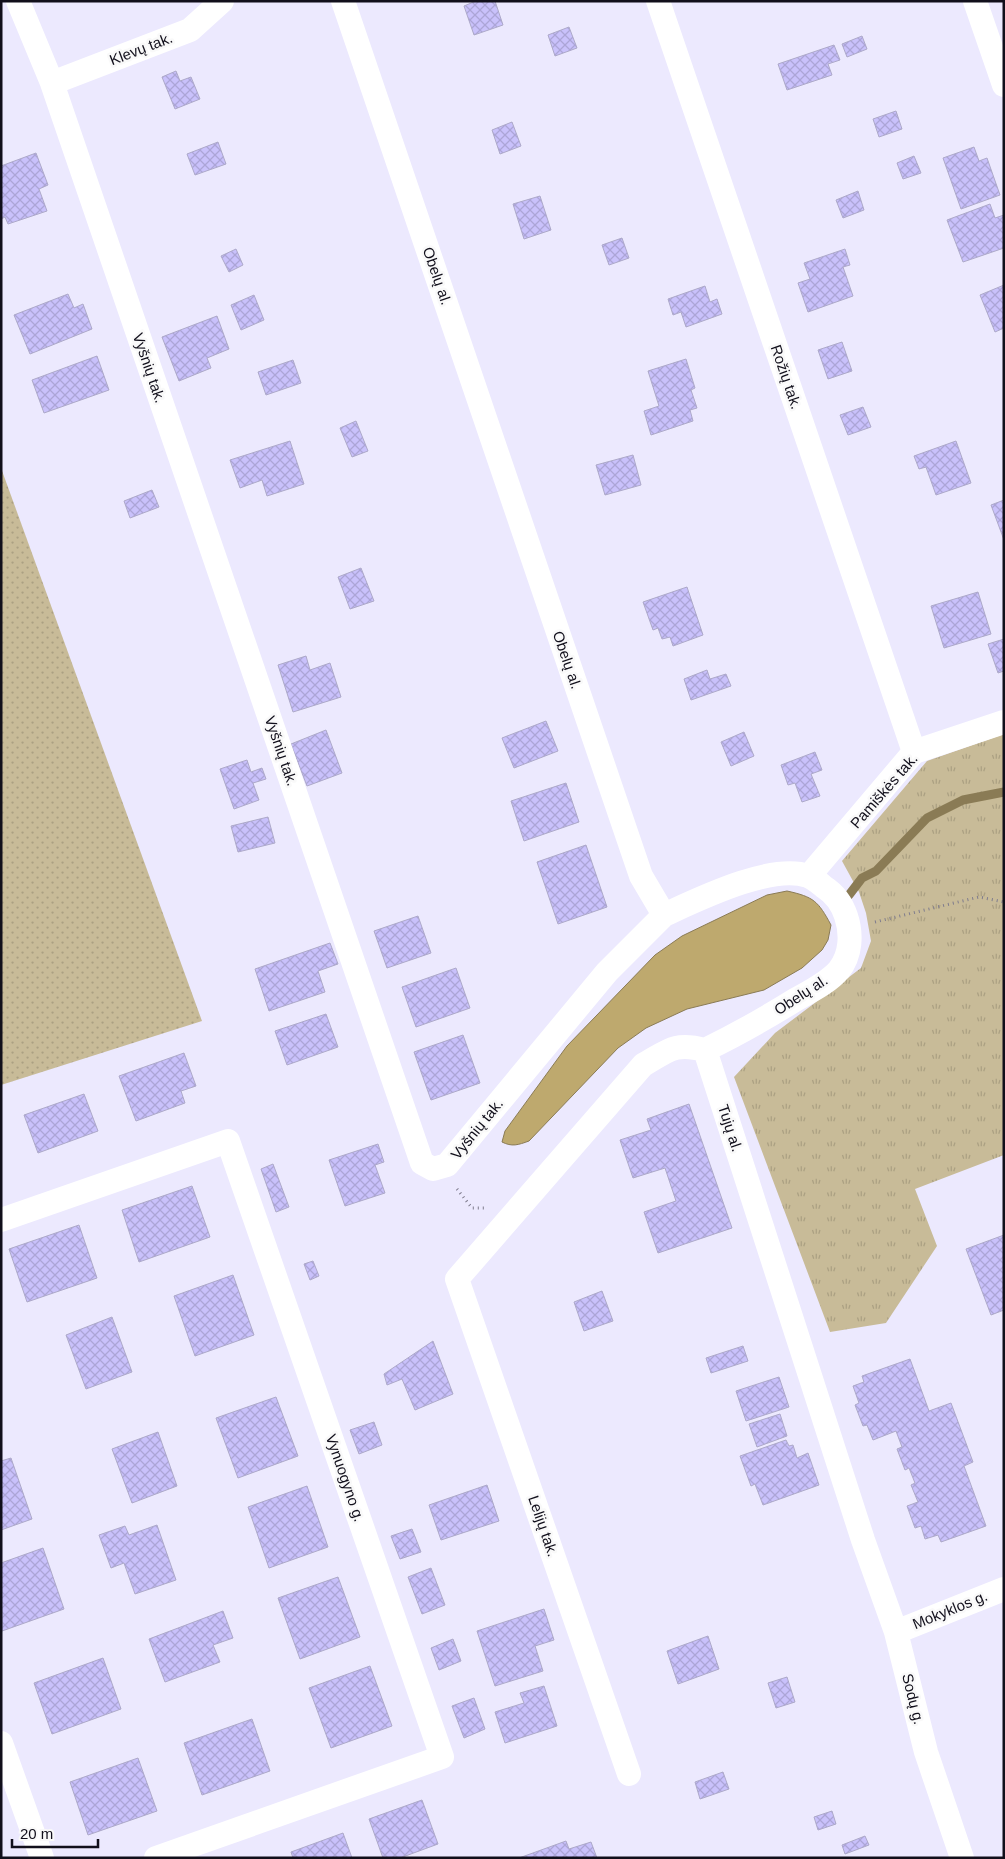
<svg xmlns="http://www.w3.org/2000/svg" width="1005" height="1859" font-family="Arial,sans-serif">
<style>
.grass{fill:url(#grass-dots)}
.park{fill:url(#park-tufts)}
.water{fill:#bea96e;stroke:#8a7b55}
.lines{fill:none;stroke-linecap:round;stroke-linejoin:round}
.stream{stroke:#8a7b55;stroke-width:9}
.building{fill:url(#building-cross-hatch);stroke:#ada9c9}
.path{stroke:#7f7c8d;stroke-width:3;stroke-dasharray:1 4;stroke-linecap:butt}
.minor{stroke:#fff;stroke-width:24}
.labels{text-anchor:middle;stroke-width:5;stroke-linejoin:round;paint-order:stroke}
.street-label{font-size:15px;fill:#110f1b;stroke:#f9f9f9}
</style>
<defs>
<pattern id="grass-dots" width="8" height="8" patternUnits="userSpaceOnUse" patternTransform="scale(1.25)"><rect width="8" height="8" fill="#c8bb98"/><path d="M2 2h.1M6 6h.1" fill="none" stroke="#aba082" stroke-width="1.8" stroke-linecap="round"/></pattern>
<pattern id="park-tufts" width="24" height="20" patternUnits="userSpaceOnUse" patternTransform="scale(1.25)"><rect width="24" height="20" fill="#c8bb98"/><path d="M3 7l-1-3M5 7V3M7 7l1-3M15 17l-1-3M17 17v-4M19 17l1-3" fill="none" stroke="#aba082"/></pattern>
<pattern id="building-cross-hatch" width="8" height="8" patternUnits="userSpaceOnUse" patternTransform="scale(1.25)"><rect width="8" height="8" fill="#c9c1fb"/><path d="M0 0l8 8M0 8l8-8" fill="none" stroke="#aca5d7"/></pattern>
</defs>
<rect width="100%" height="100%" fill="#ece9fe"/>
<path class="grass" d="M1 468 202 1021 1 1085Z"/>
<path class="park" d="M1004 734V1155L915 1189 937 1246 886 1323 830 1332 734 1077 775 1033 861 968 871 941 866 913 859 892 842 861 927 761Z"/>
<path class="water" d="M787 891C814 897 818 901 831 925L828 940 822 950 802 968 764 990 687 1009 646 1028 618 1048 529 1141C518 1145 512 1147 502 1142L505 1131 567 1046 655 955 682 936 767 895Z"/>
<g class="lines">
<path class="stream" d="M849 895 862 878 876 871 927 818 963 800 1004 792"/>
</g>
<path class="building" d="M476 1H495L503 25 474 35 464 6Z
M569 27 577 48 555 56 548 35Z
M862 36 867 49 847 57 842 44Z
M834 45 840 60 828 64 832 75 787 90 778 64Z
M176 71 180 81 191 77 200 99 175 109 162 77Z
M896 111 902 129 879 137 873 119Z
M512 122 521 146 500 154 492 130Z
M218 142 226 164 195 175 187 154Z
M974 147 979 161 987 158 1000 195 961 209 943 158Z
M36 153 48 185 39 189 47 211 8 224 5 217 1 219V166Z
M914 156 921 173 903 179 897 163Z
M858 191 864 210 843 218 836 200Z
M540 196 551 230 524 239 513 204Z
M990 204 995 218 1004 215V248L963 262 947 220Z
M622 238 629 258 609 265 602 245Z
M236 249 243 265 229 272 221 256Z
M845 249 850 265 843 267 853 296 808 312 798 283 810 279 804 263Z
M1004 285V328L995 332 980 295Z
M705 286 710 302 717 299 722 314 686 327 681 312 673 315 668 299Z
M68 294 74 308 83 304 92 329 30 354 14 315Z
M254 295 264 320 241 330 231 305Z
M217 316 229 349 207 358 211 368 179 381 162 337Z
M842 342 852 371 828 379 818 350Z
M97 356 109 390 44 413 32 380Z
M686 359 695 388 691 390 697 408 690 410 693 421 651 435 644 411 659 406 648 371Z
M293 360 301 383 266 395 258 372Z
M863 407 871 427 848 435 840 415Z
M356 421 368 451 352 457 340 428Z
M290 441 304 484 267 496 262 480 240 488 230 460Z
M956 441 971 483 936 495 926 467 919 469 914 456Z
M633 455 641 485 605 495 596 465Z
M152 490 159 507 130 518 124 501Z
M1004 500V540L991 505Z
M361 568 374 601 350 609 338 577Z
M687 587 703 635 673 646 670 637 662 639 658 628 653 630 643 602Z
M978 592 991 634 944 648 931 606Z
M1004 639V671L998 673 988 644Z
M306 656 310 670 330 663 341 697 293 712 278 665Z
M707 670 710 679 726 674 731 686 691 700 684 679Z
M546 721 558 751 514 768 502 738Z
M326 730 342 773 307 786 291 744Z
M744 732 754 756 731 766 721 742Z
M815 752 822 770 811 774 820 796 802 802 795 783 788 785 781 765Z
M247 760 251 772 262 768 266 779 253 783 259 800 234 809 220 769Z
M566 783 579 822 524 841 511 801Z
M268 817 275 843 238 852 231 826Z
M586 845 607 907 558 924 537 862Z
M418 916 431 953 387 968 374 931Z
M330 943 338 964 318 971 325 992 269 1011 255 969Z
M456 968 470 1008 416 1027 402 987Z
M326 1014 338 1047 287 1065 275 1031Z
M463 1035 480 1083 431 1100 414 1052Z
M184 1053 196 1086 181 1091 185 1103 136 1121 119 1076Z
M84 1094 98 1131 38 1153 24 1115Z
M689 1104 732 1228 658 1253 644 1212 676 1201 665 1168 633 1178 620 1140 651 1130 647 1119Z
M378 1144 384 1162 375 1165 385 1193 345 1206 329 1160Z
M273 1164 289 1207 276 1212 261 1169Z
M192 1186 210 1237 139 1262 122 1210Z
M79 1225 97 1278 27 1302 9 1249Z
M1004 1235V1310L991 1315 966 1249Z
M313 1261 319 1276 310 1280 304 1264Z
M233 1275 254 1335 195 1356 174 1296Z
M602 1291 613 1321 584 1331 574 1302Z
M112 1317 132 1372 86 1389 66 1335Z
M433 1341 453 1394 415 1410 402 1379 387 1385 384 1374Z
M743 1346 748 1361 711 1373 706 1358Z
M910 1359 929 1411 951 1403 973 1462 964 1466 986 1526 941 1542 938 1535 925 1539 921 1526 915 1528 907 1506 918 1502 911 1485 915 1483 909 1468 905 1470 897 1449 902 1447 896 1431 873 1440 867 1425 863 1426 855 1405 859 1403 853 1386 864 1382 862 1376Z
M779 1377 789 1407 746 1421 736 1391Z
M276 1397 298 1456 238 1478 216 1418Z
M780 1414 787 1436 757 1447 749 1424Z
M374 1422 382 1445 359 1454 350 1430Z
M158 1432 177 1486 132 1503 112 1449Z
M786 1440 789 1446 793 1445 797 1458 808 1453 819 1485 763 1505 755 1484 751 1486 740 1456Z
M11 1458 32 1519 1 1530V1461Z
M487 1485 499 1521 441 1540 429 1505Z
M307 1486 328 1547 269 1568 248 1507Z
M157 1525 176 1580 135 1594 124 1563 111 1568 99 1535 125 1526 129 1535Z
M412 1529 421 1552 400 1559 391 1536Z
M43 1548 64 1609 2 1631 1 1563Z
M431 1568 445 1605 422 1614 408 1577Z
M338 1577 360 1637 300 1659 278 1598Z
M544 1609 554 1640 535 1646 543 1671 495 1686 477 1631Z
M223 1611 233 1638 213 1645 220 1662 165 1682 149 1639Z
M708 1636 719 1669 678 1684 667 1651Z
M453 1639 461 1661 439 1670 431 1648Z
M103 1658 121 1709 52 1734 34 1683Z
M370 1666 392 1726 331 1748 309 1688Z
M787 1677 795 1702 776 1708 768 1683Z
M544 1686 557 1726 505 1743 495 1712 524 1703 520 1693Z
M474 1698 485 1729 464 1738 452 1706Z
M252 1719 270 1771 202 1795 184 1743Z
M138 1758 157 1811 88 1835 70 1782Z
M723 1772 729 1789 700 1799 695 1782Z
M422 1800 438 1844 400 1858H383L369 1819Z
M832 1811 836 1824 818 1830 814 1817Z
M343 1833 352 1858H293L291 1852Z
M865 1836 869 1845 845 1854 842 1845Z
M566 1841 569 1849 591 1842 597 1858H519Z"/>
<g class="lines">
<path class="path" d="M875 922 979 897 1004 902
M457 1189 472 1208H484"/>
<path class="minor" d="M18 1 52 83 422 1163 433 1169 447 1165 607 972 664 915
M343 1 641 876 664 915C699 899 772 863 808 876 814 878 819 883 824 887 835 894 842 904 846 916 852 934 851 955 839 970 828 983 809 992 795 1000 766 1018 736 1035 705 1050
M658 1 914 752
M975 1 1004 85
M52 83 190 30 222 1
M809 876 914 752 1004 722
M1 1220 228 1141 442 1757 156 1858
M896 1632 1004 1589
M1 1743 42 1858
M629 1774 457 1279 643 1065C669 1050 675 1042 705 1050L863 1540 896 1632 926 1752 962 1858"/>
</g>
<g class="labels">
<g class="street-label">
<text transform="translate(141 49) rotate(-21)" y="5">Klevų tak.</text>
<text transform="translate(437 276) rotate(71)" y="5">Obelų al.</text>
<text transform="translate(149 368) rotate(71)" y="5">Vyšnių tak.</text>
<text transform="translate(786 377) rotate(71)" y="5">Rožių tak.</text>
<text transform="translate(567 660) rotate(71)" y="5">Obelų al.</text>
<text transform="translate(281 751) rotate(71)" y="5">Vyšnių tak.</text>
<text transform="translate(884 791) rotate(-49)" y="5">Pamiškės tak.</text>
<text transform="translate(801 995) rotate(-33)" y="5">Obelų al.</text>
<text transform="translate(730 1128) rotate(72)" y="5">Tujų al.</text>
<text transform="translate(477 1129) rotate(-51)" y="5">Vyšnių tak.</text>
<text transform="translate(345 1478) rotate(71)" y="5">Vynuogyno g.</text>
<text transform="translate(543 1526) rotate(71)" y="5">Lelijų tak.</text>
<text transform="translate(950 1610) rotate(-22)" y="5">Mokyklos g.</text>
<text transform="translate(913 1699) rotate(76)" y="5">Sodų g.</text>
</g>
</g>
<rect width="1005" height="1859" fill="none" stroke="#110f1b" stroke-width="5"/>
<path d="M12 1839v8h86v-8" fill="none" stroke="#110f1b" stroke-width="2.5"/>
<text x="20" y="1839" font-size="15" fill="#110f1b" stroke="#f9f9f9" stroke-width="4" paint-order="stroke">20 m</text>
</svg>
